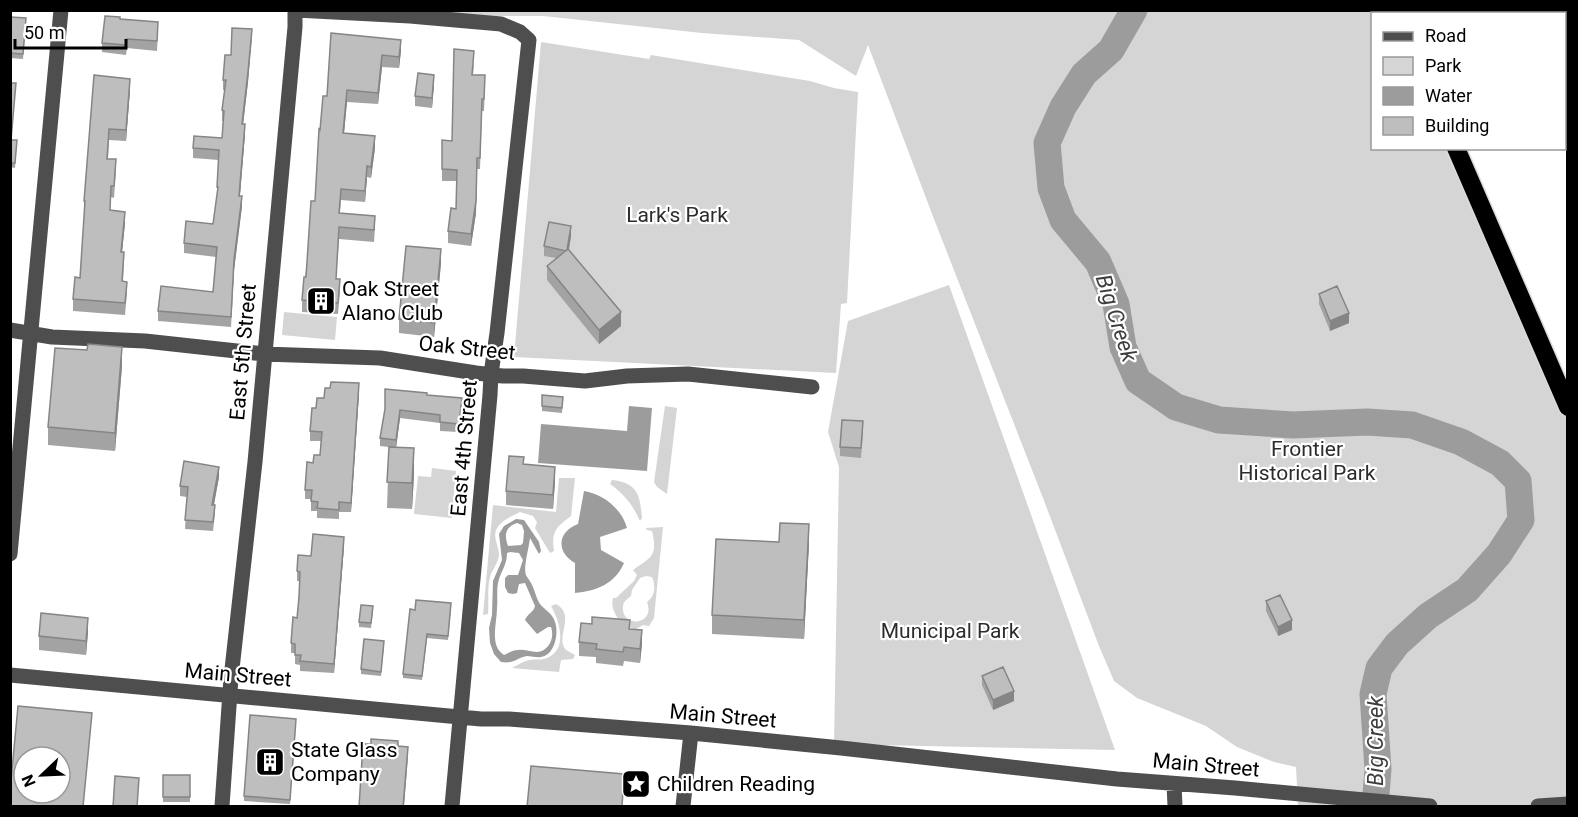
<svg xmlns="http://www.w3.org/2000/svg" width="1578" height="817" font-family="Roboto,sans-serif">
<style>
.green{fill:#d5d5d5;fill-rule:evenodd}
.water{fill:#9c9c9c;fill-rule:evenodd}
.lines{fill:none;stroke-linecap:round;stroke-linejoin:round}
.river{stroke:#9c9c9c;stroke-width:27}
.highway-casing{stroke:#dbdbdb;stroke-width:21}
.minor{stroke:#4e4e4e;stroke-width:15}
.highway{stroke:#000;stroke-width:18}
.wall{fill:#a3a3a3}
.shaded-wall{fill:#858585}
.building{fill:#bebebe;stroke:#858585;stroke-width:1.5;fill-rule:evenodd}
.labels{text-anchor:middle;stroke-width:4.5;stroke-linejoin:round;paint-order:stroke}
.park-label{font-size:21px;fill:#2c2c2c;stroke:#fff}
.poi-label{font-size:21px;fill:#000;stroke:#fff;text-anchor:start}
.street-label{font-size:21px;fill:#000;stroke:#fff}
.water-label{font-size:22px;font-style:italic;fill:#3d3d3d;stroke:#fff}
</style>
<rect width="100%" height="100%" fill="#fff"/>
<path class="green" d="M296 11H1396L1397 13 1372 14V148L1456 149 1567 407V806H1298L1296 767 1274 762 1237 747 1206 726 1137 698 1114 681 1099 646 1043 498 934 219 868 45 856 76 799 40 702 33 543 16H410Z
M541 42 649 59 651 55 810 81 834 88 858 92 847 303 841 304 836 373 514 357Z
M949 285 1115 750 834 744 839 467 828 432 848 321Z
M284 312 337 317 335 340 282 335Z
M665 406 677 408 667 494 657 487 654 482Z
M432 468 456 471 452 518 414 514 418 476 431 477Z
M559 478H575L571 516C556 527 551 532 554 551L550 553 535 528 537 522 533 516 520 512C512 516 502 520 497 528 492 537 499 546 499 555 498 564 492 569 490 577 487 588 489 602 488 614L483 615 493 505 556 512Z
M612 480C638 483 640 495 642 518L640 521C633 505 624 494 610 484Z
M663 527 654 618 649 626 643 625 636 629C635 629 627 627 626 626 617 621 610 607 613 598H616L634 581 637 575 633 570C651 557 658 557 652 531L647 530 646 528ZM646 576 652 577C656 586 655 596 647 602 656 626 621 628 623 607 623 602 627 599 631 596L632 590 640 578Z
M556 604C577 616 554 637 566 650 569 652 572 653 575 655L573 659 561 660 559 672 512 668C518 665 523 661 530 660 534 659 539 660 544 659 569 652 560 622 551 606Z"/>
<path class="water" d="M629 406 652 408 647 471 538 463 541 424 627 431Z
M584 491C603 494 622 509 627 528L600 537 601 550 624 563C615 584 596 591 575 593V563C556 552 557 532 578 524Z
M516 519 524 520 539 542 541 551 539 554 530 538C529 548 523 568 526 575 526 576 531 582 531 583 535 590 536 598 540 604 545 610 553 614 555 622 559 633 555 655 541 657 537 658 532 656 527 656 516 658 515 664 501 662L494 654 490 643 489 628 492 615 493 581 502 560 499 534 504 526ZM517 523 522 525 524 531 523 543 521 545 508 546C504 535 505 527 517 523ZM510 552 519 553 523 560 518 575H508L505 578V587L508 593 513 594 517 593 519 584 525 583 535 606C534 612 527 614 525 620L537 634 548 627H551C555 637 549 651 537 652 530 652 524 649 518 650 512 650 509 653 504 655 489 646 497 623 497 608 498 598 496 589 499 579 502 570 507 564 507 553Z"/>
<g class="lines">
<path class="river" d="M1134 10 1111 50 1084 74 1063 107 1047 143 1051 188 1063 220 1098 262 1116 304 1123 347 1138 381 1176 407 1219 420 1293 425 1367 422 1412 425 1461 442 1500 463 1518 481 1521 520 1499 554 1467 590 1428 616 1397 644 1379 668 1373 694 1378 769 1375 806"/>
<g class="highway-casing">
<path id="highway" d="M1396 10 1397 14
M1456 148 1568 407"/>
</g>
<path class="minor" d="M296 10 410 16 501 24 520 32 529 40 497 333 491 374 490 395 452 806
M10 330 52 337 145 341 264 354 380 358 476 373 503 376H523L585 381 627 376 688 374 812 387
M10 554 61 10
M10 675 481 719H509L691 733 841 748 1117 779 1235 788 1430 806
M1174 784 1175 806
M222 806 231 678 255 462 295 27V10
M683 806 691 733
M1538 806 1568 804"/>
<use href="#highway" class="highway"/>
</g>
<path class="wall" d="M10 17 26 23 23 59 10 58Z
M120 19 158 31 157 51 127 48 126 55 102 52V43Z
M331 33 401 51 399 68 382 67 378 104 347 102 344 133 375 148 371 178 367 177 365 202 341 200 340 213 375 227 374 242 339 239 336 279 340 291 338 314 302 312V300L315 201 320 130 327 96Z
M252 39 248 82 243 124 245 134 240 196 242 206 234 270 231 327 158 321V311L213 292 216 257 184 253V243L213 224 217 197 219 160 193 158V148L222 138 223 121H222V110L225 90H223V80L231 55Z
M474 63 473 75 485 87 484 111H482L480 169H477L476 213 471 246 448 243V231L456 209V181H442V140L452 141Z
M94 75 130 90 126 141 109 140 108 159 116 171 114 198 111 197 110 210 125 223 122 252 124 263 123 281 127 293 125 315 73 311V299L80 278 85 212H84V201Z
M10 83 11 140H17L15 168 10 167Z
M434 84 432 108 415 106V96Z
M571 236 569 250 621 326 599 344 547 280V266L556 258 544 256V246Z
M441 263 434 337 399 333V319Z
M1319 294 1349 323 1330 331 1319 304Z
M122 366 115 451 48 445V427Z
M359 393 351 512H339V519L317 518V511H311V499H305V490L313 463 320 455 321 441H310V431L316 408 324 398Z
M427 395 462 407 459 432 440 431V423L400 418 396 448 414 475 412 509 387 508 389 447 380 446V438L385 409Z
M563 397 562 413 542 411V406Z
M863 431 861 458 840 456V447Z
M524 464 555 481 553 509 506 505V491Z
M219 477 214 505 215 514 213 531 185 529 187 497 180 496V486Z
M779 542 809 543 804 639 712 634V615Z
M344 546 334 673 300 671V665L295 664V653H291V643L297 618 300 581H297V571L311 556Z
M1266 601 1292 630 1278 636 1266 611Z
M451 608 448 640 427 638 422 680 403 678V674L415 610Z
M373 611 371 628 359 627V622Z
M630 629 642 644 640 663 624 661 623 666 596 663V657L579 656V642Z
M88 632 86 655 39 650V636Z
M384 646 381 676 361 674V669Z
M982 676 1014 701 993 710 982 685Z
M296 724 290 804 244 801V796Z
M163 775H190V802H163Z"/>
<path class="shaded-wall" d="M252 29 248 82 242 134V124Z
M401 40V51L399 68V57Z
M382 55V67L378 104V93Z
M434 75V84L432 108V98Z
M130 79V90L126 141V130Z
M347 90V102L343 144V133Z
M245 124V134L239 206V196Z
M375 136V148L371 178V167Z
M477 158 476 213 471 246V234Z
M367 166V177L365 202V191Z
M242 196V206L234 270 231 327 234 260Z
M125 212V223L121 263V252Z
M571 226V236L567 260V251Z
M441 249V263L434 337V323Z
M621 312V326L599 344V330Z
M1349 313V323L1330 331V321Z
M122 347V366L115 451V433Z
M359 383V393L351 512V503Z
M400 410V418L396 448V440Z
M414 448V475L412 509V483Z
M219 467V477L212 514V505Z
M555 467V481L553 509V495Z
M809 524V543L804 639V620Z
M344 537V546L334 673V664Z
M88 618V632L86 655V641Z
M1292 620V630L1278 636V627Z
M642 630V644L640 663V649Z
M1014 691V701L993 710V700Z
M408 747V756L404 807H403Z"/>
<path class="building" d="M105 16 120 17V19L158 22 157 41 127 39 126 45 102 43Z
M10 17 26 18 23 54 10 53Z
M232 28 252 29 248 72 242 124H245L239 196H242L234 260 231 317 158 311 161 286 213 292 217 247 184 243 186 221 213 224 218 187H217L219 150 193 148 194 136 222 138 224 111 222 110 226 80H223L225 55H231Z
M331 33 401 40 399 57 382 55 378 93 347 90 343 133 375 136 371 167 367 166 365 191 341 189 339 213 375 216 374 230 339 227 336 279H340L338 303 302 300 304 277H306L311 201H315L319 129 320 130 323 96H327Z
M454 49 474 51 472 75H485L484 99H482L480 158H477L476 201 471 234 448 231 451 208 456 209 457 170 442 169V140L452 141Z
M418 73 434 75 432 98 415 96Z
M94 75 130 79 126 130 109 129 107 159H116L114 186H111L110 210 125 212 121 252H124L122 281 127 282 125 303 73 299 75 277 80 278 85 201H84Z
M10 83H16L11 140H17L15 163H10Z
M549 222 571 226 567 250 566 251 544 246Z
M406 246 441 249 434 323 399 319Z
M568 249 621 312 599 330 547 266Z
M1337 286 1349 313 1330 321 1319 294Z
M88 344 122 347 115 433 48 427 55 348 87 350Z
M331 382 359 383 351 503 339 502V510L317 508 318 502 311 501 312 490H305L307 462 313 463 314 455H320L322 432 310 431 312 408H316L317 398H324L325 388H330Z
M385 389 427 393V395L462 398 459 424 440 422V415L400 410 396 440 380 438 385 409Z
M542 395 563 397 562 408 542 406Z
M842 420 863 421 861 448 840 447Z
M389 447 414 448 412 483 387 482Z
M509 456 524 457 523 464 555 467 553 495 506 491Z
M184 461 219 467 212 505H215L213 522 185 520 188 487 180 486Z
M780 523 809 524 804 620 712 615 716 539 779 542Z
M313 534 344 537 334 664 300 661 301 655H295V644L291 643 293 617 297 618 299 597 300 572 297 571 298 555 311 556Z
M1280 595 1292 620 1278 627 1266 601Z
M416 600 451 603 448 636 427 634 422 676 403 674 410 609 415 610Z
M361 605 373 606 371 623 359 622Z
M41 613 88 618 86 641 39 636Z
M592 617 630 620 629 629 642 630 640 649 624 647 623 652 596 649 597 644 579 642 581 623 592 624Z
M364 639 384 641 381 672 361 669Z
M1003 667 1014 691 993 700 982 676Z
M18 706 92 713 83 807 10 806V791ZM24 757H60V793H24Z
M250 715 296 719 290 800 244 796Z
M371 739 398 741V746L408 747 403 807H359L363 744H371Z
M531 766 624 774 622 807H527Z
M163 775H190V797H163Z
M115 776 139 778 137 807H113Z"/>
<defs>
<g id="building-square" transform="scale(1.5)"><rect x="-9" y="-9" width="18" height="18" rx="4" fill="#000" stroke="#fff"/><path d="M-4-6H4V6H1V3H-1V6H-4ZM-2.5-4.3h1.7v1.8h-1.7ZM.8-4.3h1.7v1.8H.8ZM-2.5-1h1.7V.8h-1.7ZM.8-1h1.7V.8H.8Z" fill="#fff"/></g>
<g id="sight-square" transform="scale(1.5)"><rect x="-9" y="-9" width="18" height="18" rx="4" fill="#000" stroke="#fff"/><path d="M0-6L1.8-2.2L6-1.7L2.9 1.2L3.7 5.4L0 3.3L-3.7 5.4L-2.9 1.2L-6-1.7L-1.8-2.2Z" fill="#fff"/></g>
</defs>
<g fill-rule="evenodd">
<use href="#building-square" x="321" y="301"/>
<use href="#building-square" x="270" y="762"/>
<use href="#sight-square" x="636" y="784"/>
</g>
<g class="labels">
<g class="park-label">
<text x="677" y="222">Lark's Park</text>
<text x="1307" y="456">Frontier<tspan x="1307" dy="24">Historical Park</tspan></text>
<text x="950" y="638">Municipal Park</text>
</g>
<g class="poi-label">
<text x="342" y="296">Oak Street<tspan x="342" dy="24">Alano Club</tspan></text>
<text x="291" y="757">State Glass<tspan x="291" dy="24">Company</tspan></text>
<text x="657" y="791">Children Reading</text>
</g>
<g class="street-label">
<text transform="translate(467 348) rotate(6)" y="7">Oak Street</text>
<text transform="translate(243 352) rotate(-85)" y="7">East 5th Street</text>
<text transform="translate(464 448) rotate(-85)" y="7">East 4th Street</text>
<text transform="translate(238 675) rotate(5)" y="7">Main Street</text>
<text transform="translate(723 716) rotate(5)" y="7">Main Street</text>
<text transform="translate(1206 765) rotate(5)" y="7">Main Street</text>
</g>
<g class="water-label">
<text transform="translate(1117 318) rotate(72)" y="8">Big Creek</text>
<text transform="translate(1375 741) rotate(-90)" y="8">Big Creek</text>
</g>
</g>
<rect width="1578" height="817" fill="none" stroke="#000000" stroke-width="24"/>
<rect x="1371" y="12" width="195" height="138" fill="#ffffff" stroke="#999999" stroke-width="1.5"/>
<rect x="1383" y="32" width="30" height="9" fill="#4e4e4e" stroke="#999999" stroke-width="1.5"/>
<text x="1425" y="42" font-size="18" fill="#000000">Road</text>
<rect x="1383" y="57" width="30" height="18" fill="#d5d5d5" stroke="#999999" stroke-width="1.5"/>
<text x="1425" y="72" font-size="18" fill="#000000">Park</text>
<rect x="1383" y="87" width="30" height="18" fill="#9c9c9c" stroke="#999999" stroke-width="1.5"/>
<text x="1425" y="102" font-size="18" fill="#000000">Water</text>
<rect x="1383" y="117" width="30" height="18" fill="#bebebe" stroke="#999999" stroke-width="1.5"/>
<text x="1425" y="132" font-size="18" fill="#000000">Building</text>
<g transform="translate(42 775) rotate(247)"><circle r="28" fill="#ffffff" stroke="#999999" stroke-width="1.5"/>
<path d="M0-4.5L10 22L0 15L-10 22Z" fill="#000000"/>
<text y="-9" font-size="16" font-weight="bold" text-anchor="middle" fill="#000000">N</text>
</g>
<path d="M15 39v9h111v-9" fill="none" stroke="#000000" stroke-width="3"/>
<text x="24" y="39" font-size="18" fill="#000000" stroke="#ffffff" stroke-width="4.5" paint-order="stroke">50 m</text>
</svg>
